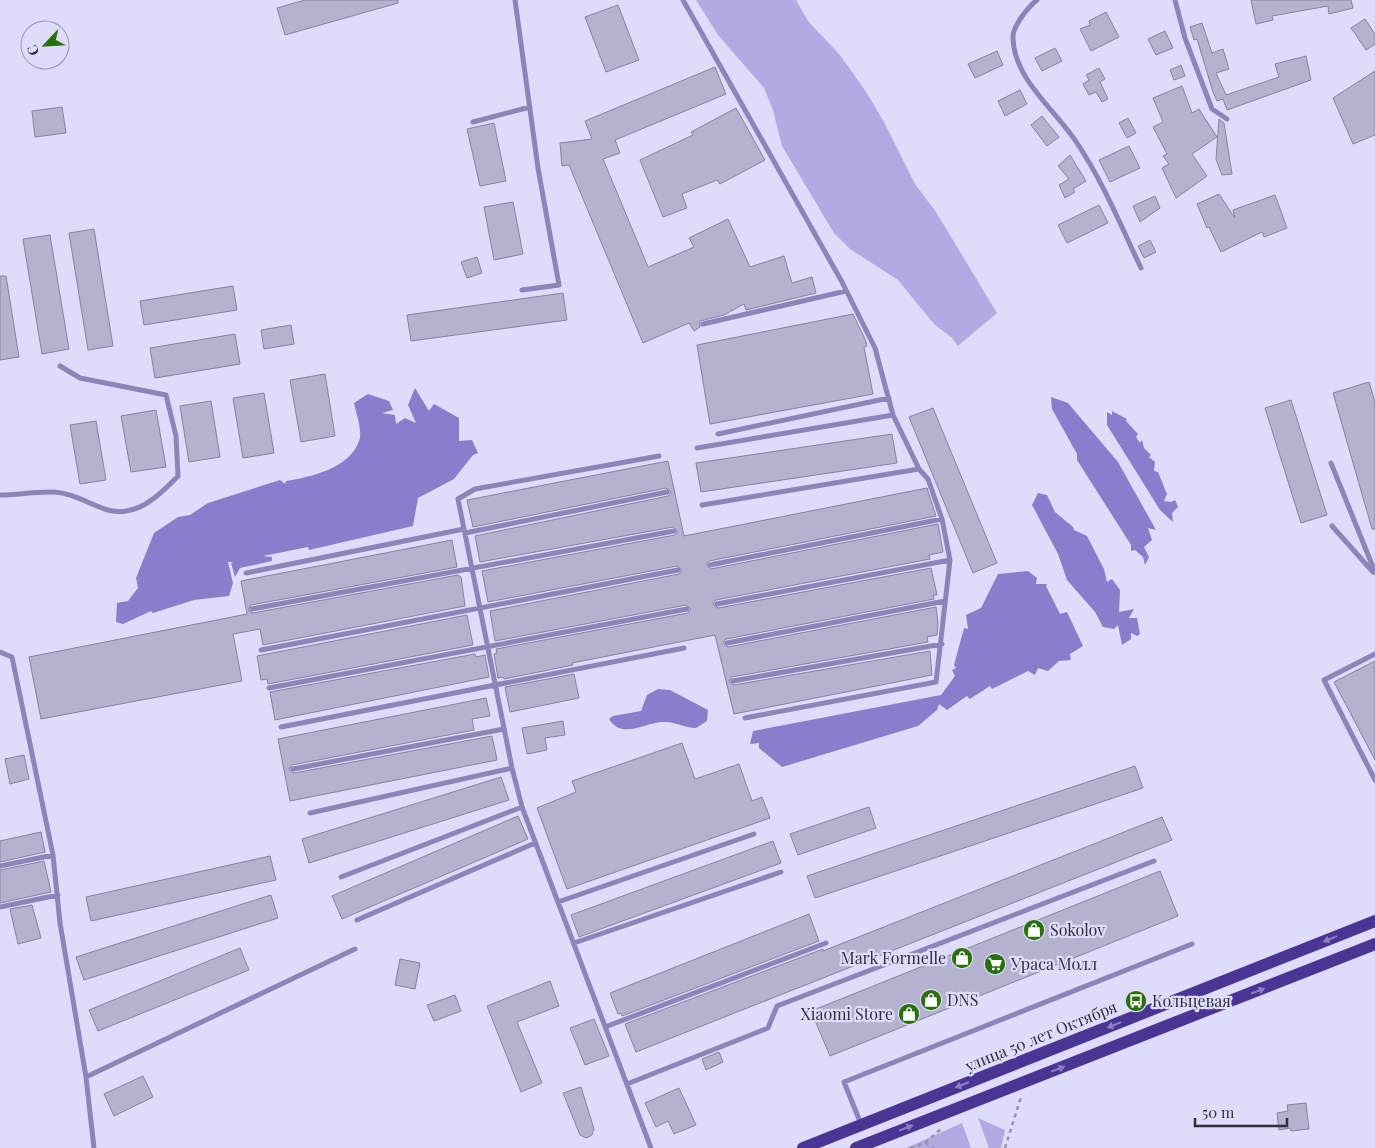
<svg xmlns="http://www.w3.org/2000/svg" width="1375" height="1148" font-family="'Playfair Display',serif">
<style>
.green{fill:#b1abe3}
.water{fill:#897ecb}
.building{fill:#b4b2cf;stroke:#85839e}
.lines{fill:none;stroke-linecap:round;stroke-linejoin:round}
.path{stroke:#9593aa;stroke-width:2.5;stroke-dasharray:4 4;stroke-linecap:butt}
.service{stroke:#8b86ba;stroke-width:5}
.primary{stroke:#4b3594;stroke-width:12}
.oneway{fill:#8d80c2}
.labels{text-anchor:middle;stroke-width:4.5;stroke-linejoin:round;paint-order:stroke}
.poi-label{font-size:16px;fill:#2f2e39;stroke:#dedcfa;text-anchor:start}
.street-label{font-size:16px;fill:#2f2e39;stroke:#dedcfa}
</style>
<rect width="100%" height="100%" fill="#dedcfa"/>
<path class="green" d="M696 0H796L808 21 840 55 867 93 884 122 915 184 936 212 997 313 958 346 952 338 934 324 898 280 850 249 834 233 782 146 773 110 764 88 718 35Z
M978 1118 1005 1130 1001 1148H989Z
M962 1123 971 1148H906Z"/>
<path class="water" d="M415 388 429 411 434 404 459 418V441L472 440 478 453 473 455 454 479 418 498 413 526 309 550 308 547 263 556 272 557V561L240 568 235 577 231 563 233 562H228L233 583 229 596 194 600 153 613 151 611 123 624 116 622 117 603 128 601 138 588 136 578 154 533 178 517 190 515 208 503 280 480 285 484 286 481C311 477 350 468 359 441 363 432 356 413 354 403L368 394 389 401 393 410 382 413 395 415 396 424 405 418 416 423 408 405Z
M1051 397 1068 403 1118 462 1156 530 1148 528 1152 540 1144 547 1149 557 1145 565 1143 557 1135 550 1131 551V545L1077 460V454L1052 409Z
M1112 411 1127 419 1126 421 1138 434 1136 437 1140 443 1142 440 1144 448 1151 455 1149 457 1155 462 1154 471 1158 472 1167 494 1164 501 1171 502 1175 500 1178 507 1172 513 1173 522 1160 510 1107 425V412L1112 415Z
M1038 493 1047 495 1055 512 1073 527 1074 530 1087 536 1104 569 1107 582 1112 579 1120 590 1119 612 1134 609 1129 618H1137L1140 634 1137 636 1131 633V639L1122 645 1118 625 1114 629 1103 627 1095 612 1067 580 1058 554 1032 505Z
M1028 571 1037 578 1036 584H1047L1046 586 1060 614 1067 612 1083 646 1070 654 1071 660 1059 661 1048 671 1038 668 1035 675 1028 671 992 689 990 686 970 699 967 696 947 710 939 704 937 710 918 726 782 767 759 748V743L750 744 753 731 941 695 955 676 952 670 956 668 954 665 964 628 968 629 966 615 981 608 998 574Z
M658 689 670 690 708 710 707 721 696 728C685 728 676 722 665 722 646 721 623 741 609 719L613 716 641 711 647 695Z"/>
<path class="building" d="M305 0H398V3L285 35 277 8Z
M1251 0H1351L1353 8 1329 14 1328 6 1272 16 1273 20 1256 24Z
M618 5 639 60 606 72 585 17Z
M1106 12 1119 37 1091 51 1080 29 1090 25 1089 21Z
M1365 19 1375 34V44L1366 50 1351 28Z
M1202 23 1212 53 1223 49 1229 69 1216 73 1226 95 1279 77 1275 64 1306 56 1311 80 1227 110 1223 99 1217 101 1213 92 1197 39 1194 40 1190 27Z
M1165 31 1173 48 1156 55 1148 39Z
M1055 48 1062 61 1042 71 1035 58Z
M997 51 1003 65 975 78 968 64Z
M1181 65 1185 76 1174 80 1170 70Z
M715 67 726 94 615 140 620 153 603 159 648 267 694 247 689 238 728 219 750 267 784 256 792 283 812 277 816 293 746 310 744 304 724 315 700 321V327L694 331 689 323 643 343 569 165 562 166 560 143 592 139 585 121Z
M1099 68 1105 79 1100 82 1108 99 1102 102 1096 92 1089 95 1083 84 1089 80 1086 75Z
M1375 71V135L1353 144 1333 98Z
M1182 86 1192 113 1199 109 1217 137 1192 154 1207 176 1176 198 1162 168 1169 164 1163 156 1167 154 1153 127 1163 122 1153 98Z
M1020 90 1027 104 1005 116 998 101Z
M62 107 66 133 35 137 32 111Z
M736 108 765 160 720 184 717 180 682 194 687 208 663 217 640 160 693 135 691 132Z
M1042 116 1059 137 1047 146 1031 125Z
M1128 118 1136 133 1127 138 1119 123Z
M1219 119 1224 123 1232 174 1222 175 1216 159Z
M494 123 506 181 480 186 467 129Z
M1129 146 1140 168 1110 182 1099 160Z
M1070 155 1086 181 1073 189 1075 192 1065 198 1059 185 1069 179 1058 166Z
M1219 194 1235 218 1233 210 1275 195 1287 228 1264 237 1262 232 1221 252 1209 227 1207 228 1197 204Z
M1155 196 1160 208 1140 222 1133 206Z
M513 202 523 254 494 260 484 207Z
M1099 205 1108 223 1067 243 1058 225Z
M94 229 113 346 88 350 69 233Z
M50 235 69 349 42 354 23 239Z
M1150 240 1156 252 1144 258 1138 246Z
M477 257 482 273 467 278 461 262Z
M0 276H6L19 357 0 360Z
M233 286 237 310 144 325 140 301Z
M563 293 567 320 411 341 407 315Z
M853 314 865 339 867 346 864 347 873 394 710 424 697 345Z
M291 325 294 344 264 349 261 330Z
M235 334 240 364 155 378 150 348Z
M325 374 335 436 301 442 290 380Z
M1369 382 1375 402V529H1372L1333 393Z
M264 393 274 453 243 458 233 398Z
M1291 400 1327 515 1301 523 1265 408Z
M211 401 220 457 189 462 180 406Z
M933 408 997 563 973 573 909 417Z
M156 410 166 467 131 472 121 416Z
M96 421 106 480 80 484 70 425Z
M892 434 897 463 701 492 696 463Z
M668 461 684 536 927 488 936 516 709 561 706 565 711 569 938 524 943 552 929 555 930 559 716 600 713 604 718 608 931 568 937 595H933L934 599 726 639 723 643 728 647 936 607 938 622 937 635 927 637 928 642 732 677 729 681 734 685 930 651 932 675 734 714 715 635 572 663 573 665 504 679 503 677 498 678 494 654 497 653 496 649 688 613 691 609 686 605 495 641 490 611 679 574 682 570 677 566 488 602 482 571 675 535 678 531 673 527 480 562 475 536 668 496 671 492 666 488 473 527 467 500Z
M452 540 457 567 251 605 248 610 253 613 458 575 461 577 465 606 263 645 260 629 233 634 242 681 41 719 29 657 247 614 241 581Z
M467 615 473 645 268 684 267 679 261 680 257 656Z
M475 654 476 657 485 655 489 677 275 720 270 692Z
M1375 661V760L1334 682Z
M574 674 579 698 510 712 505 687Z
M486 698 490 716 472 719 474 730 292 765 289 769 294 773 492 736 497 760 290 801 278 739Z
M563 721 565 735 545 738 547 750 527 754 522 728Z
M682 743 695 779 739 764 752 801 762 797 770 818 567 889 537 808 576 792 572 781Z
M24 755 29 779 10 784 5 759Z
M1135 766 1143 788 815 898 807 876Z
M501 777 509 800 309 863 302 839Z
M869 807 876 828 798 855 790 834Z
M518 816 528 839 342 919 332 896Z
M1162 817 1172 840 636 1052 625 1024 823 949V951Z
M41 832 45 852 0 862V841Z
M773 841 781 863 579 937 571 915Z
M270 856 276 880 91 921 86 897Z
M44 861 51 892 0 903V870Z
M1160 871 1178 916 830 1056 811 1011Z
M271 895 278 918 84 980 76 957Z
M32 905 41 938 18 944 10 909Z
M809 914 819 941 622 1016 621 1013 618 1014 610 993Z
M240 948 249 970 98 1031 89 1010Z
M400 959 420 963 415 989 395 985Z
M550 981 559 1006 517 1022 542 1083 521 1092 487 1006Z
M455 995 461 1011 434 1021 427 1005Z
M594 1019 609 1056 585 1065 570 1028Z
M719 1052 723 1062 706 1070 702 1059Z
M143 1076 153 1097 114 1116 104 1094Z
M581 1087 594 1129 592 1135 586 1138 580 1135 563 1093Z
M679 1088 696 1125 674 1134 668 1121 656 1127 645 1103Z
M1306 1103 1309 1129 1291 1131 1290 1128 1279 1130 1277 1113 1288 1111 1287 1105Z"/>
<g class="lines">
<path class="path" d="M925 1143 934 1148
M910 1148 925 1143 942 1128
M1005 1148 1021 1097"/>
<path class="service" d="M515 0 538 168 559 285 522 290
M683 0 842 282 875 348 893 415 919 469 702 505
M1037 0C1028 7 1012 27 1013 38 1014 80 1056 110 1077 143 1103 182 1121 226 1141 268
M1175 0 1185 38 1212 109 1227 119
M473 122 530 107
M703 324 846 291
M718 434 889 398
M697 448 893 415
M1331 463 1375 572
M0 495C18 495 37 491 54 492 71 493 86 502 102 508 133 521 158 497 178 476L176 436 166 395 80 378 60 366
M1332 526 1373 572
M465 533 667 492
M710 565 942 519
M246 573 464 529
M717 604 950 560
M252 609 674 531
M727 643 945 601
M261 650 678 570
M0 652 12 657 53 855 60 923 86 1077 94 1148
M1375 654 1324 680 1375 780
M733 681 942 644
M269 688 687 609
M745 718 936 682 950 560 942 519 928 479 919 469
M281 727 684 648
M293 769 504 729
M310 813 512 768
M0 866 53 855
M341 877 522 807
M558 902 754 834
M0 907 58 895
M357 920 535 843
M574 943 781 872
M605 1027 826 943
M86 1077 355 949
M627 1084 768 1028 777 1006 1154 861
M861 1124 844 1082 1192 944
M651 1148 522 807 512 768 458 499 475 489 659 456"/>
<path class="primary" d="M803 1148 1375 921
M856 1148 1375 944"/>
</g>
<defs><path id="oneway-solid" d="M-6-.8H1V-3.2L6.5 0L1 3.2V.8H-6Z" transform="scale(1.25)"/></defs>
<g class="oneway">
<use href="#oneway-solid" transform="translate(1330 939) rotate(158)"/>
<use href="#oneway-solid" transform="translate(1258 991) rotate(-21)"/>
<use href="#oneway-solid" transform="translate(1114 1025) rotate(158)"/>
<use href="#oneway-solid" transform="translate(1058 1069) rotate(-21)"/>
<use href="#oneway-solid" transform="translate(962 1085) rotate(158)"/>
<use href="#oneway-solid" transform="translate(906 1128) rotate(-21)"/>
</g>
<defs>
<g id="shop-disc" transform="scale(1.125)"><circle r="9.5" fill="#296f0b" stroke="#dedcfa"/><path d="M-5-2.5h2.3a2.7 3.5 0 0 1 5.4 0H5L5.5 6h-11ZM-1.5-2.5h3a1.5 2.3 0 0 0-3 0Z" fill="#fff"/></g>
<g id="supermarket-disc" transform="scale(1.125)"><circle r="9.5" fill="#296f0b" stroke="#dedcfa"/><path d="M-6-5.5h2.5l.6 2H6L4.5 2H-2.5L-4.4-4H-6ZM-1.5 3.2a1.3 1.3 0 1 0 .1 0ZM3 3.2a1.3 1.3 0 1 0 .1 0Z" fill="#fff"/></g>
<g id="bus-disc" transform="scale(1.125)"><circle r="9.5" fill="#296f0b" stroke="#dedcfa"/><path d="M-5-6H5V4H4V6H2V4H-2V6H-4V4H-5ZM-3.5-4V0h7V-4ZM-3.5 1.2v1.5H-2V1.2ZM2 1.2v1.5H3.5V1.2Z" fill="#fff"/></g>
</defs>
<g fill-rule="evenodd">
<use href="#shop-disc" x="1034" y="930"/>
<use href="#shop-disc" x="962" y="958"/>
<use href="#supermarket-disc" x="995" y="964"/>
<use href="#shop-disc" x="931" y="1000"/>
<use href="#bus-disc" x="1136" y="1001"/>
<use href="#shop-disc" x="909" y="1014"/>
</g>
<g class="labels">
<g class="poi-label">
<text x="1050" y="936">Sokolov</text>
<text x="946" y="964" text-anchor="end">Mark Formelle</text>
<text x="1011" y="970">Ураса Молл</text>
<text x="947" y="1006">DNS</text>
<text x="1152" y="1007">Кольцевая</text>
<text x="893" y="1020" text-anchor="end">Xiaomi Store</text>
</g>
<g class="street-label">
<text transform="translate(1041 1036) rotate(-22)" y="6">улица 50 лет Октября</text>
</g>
</g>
<g transform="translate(45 45) rotate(245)"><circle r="24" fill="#dedcfa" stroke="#9896ad"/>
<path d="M0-4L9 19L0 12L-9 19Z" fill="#296f0b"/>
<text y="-8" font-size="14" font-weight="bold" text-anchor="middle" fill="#2f2e39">С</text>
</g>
<path d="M1195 1118v8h92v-8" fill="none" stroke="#2f2e39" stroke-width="2.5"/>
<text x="1202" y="1118" font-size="15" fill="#2f2e39" stroke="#dedcfa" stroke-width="4" paint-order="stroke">50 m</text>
</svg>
